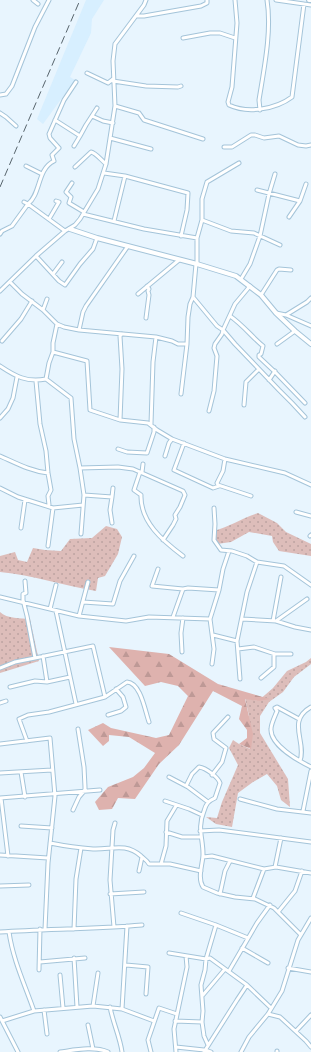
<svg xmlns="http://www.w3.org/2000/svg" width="311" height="1052" font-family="'Fira Sans Condensed',sans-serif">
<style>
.built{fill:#d7efff}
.grass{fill:url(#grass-dots)}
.forest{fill:url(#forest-firs)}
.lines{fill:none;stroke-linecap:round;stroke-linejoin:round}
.minor-casing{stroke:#a4c4d9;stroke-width:5}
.major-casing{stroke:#a4c4d9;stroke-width:6}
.minor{stroke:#fff;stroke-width:3}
.major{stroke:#fff;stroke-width:4}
.rail{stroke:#57646c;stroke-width:1;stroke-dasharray:8 4;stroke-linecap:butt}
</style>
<defs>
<pattern id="grass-dots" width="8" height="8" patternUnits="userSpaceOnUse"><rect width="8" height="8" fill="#ddbdba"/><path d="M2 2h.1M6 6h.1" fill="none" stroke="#bda3a1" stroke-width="1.8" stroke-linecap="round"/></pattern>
<pattern id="forest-firs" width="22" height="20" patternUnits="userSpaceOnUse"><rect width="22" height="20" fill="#deb2ae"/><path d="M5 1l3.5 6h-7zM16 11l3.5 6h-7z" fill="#be9996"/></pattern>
</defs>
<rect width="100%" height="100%" fill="#e8f5fe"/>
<path class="built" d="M86 0H104L92 19 91 33 70 77 75 80 43 124 37 119Z"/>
<path class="grass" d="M258 513 277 523 286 532 311 544V556L279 551 273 542 272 536 249 532 231 542 217 544 213 531C229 527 242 518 258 513Z
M106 526 117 529 122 537 118 554 105 576 98 578 96 591C64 586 33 575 0 572V556L15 552 18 560 27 562 33 548 45 550 61 551 70 539 92 538Z
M0 612C7 619 21 618 30 619L39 661 0 673Z
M311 658V664L294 677 283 692 269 702 260 716V733L288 779 290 807 281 800 277 786 267 774 253 782 238 793 232 827 216 824 206 817 217 818 222 802 238 765 229 748 233 740 239 744 250 749 249 716 245 698 258 701 273 688 287 671 306 662Z"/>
<path class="forest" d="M109 647 169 654 218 684 270 699 258 701 245 699 253 734 251 749 239 744 247 738V730L239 719 242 706 213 691 179 745 159 764 135 799 118 798 112 809 99 810 95 802 108 787 133 777 144 768 155 753 129 737 109 735V741L103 746 88 730 103 723 111 728 156 738 169 735 188 696 178 686 161 682 145 686Z"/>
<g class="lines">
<g class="minor-casing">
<path id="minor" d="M33 0 38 4
M235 0 237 23 232 87 228 102 229 105C248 114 276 109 292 97L304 4
M276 0 311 5
M136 16H144L201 6 207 3V0
M183 38 210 33H220L235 38
M87 73 108 83 113 79
M113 81 146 86 178 87 181 86
M0 95 6 94 12 86 35 27 49 0
M115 106 139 113 144 120 203 139
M260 110 259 100C264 69 272 31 267 0
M0 113 6 117 16 126
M92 116 103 121 113 123
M55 120 80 136
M110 138 151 149
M74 146 80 136 86 125 97 108
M224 147H232L251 135H255L264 138 279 136 298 145 306 146 311 145
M26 166 42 174
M75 167 91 152C96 153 101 160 106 164
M104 173 125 176 188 193 187 210 181 236
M72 183 66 192 71 197 69 203 84 212
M257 190 300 201
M24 202 28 204C41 194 37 169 54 161L52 155 59 148 50 138 49 134 64 100 76 82
M83 214 144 229 197 238
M289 217 300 201 306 184
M49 219 59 202 56 201
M202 220 231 231 254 233 280 245
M114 221 125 176
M0 234 2 231 12 226 28 204 65 231
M36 256 59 281 65 285 80 264 93 249 97 238
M197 264V238L202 220V199L207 182 239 163
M53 274 62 262
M241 279 250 264 260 236 269 194 275 174
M10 282 22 294 43 310 57 324 64 327 79 330 156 337 172 341 178 344H187
M0 291 36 256 65 231 75 225 80 219 98 189 106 164 115 106 113 61 115 44 144 5 146 0
M138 294 179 260
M261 295 277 270 279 269 291 270
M193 297 217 326 223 330 235 344 279 390 292 403 305 417
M43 310 47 299
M276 313 286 315 311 326
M286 315 307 302 311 298
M230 316C243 325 252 337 263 346L261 354 259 355V357L276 373 305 403
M146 318 149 295 148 291 149 289 147 286
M79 330 83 312 86 306 128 246
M2 341 21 319 32 301
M277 344 295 331
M53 352 87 361 90 410 120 420 148 423 157 430 172 439 225 459 285 473 311 485
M0 366C15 376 27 383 46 379L71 398 74 439 80 468 84 495 81 534
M46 379 49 363 53 352V343L57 324
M269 380 275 371
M36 381 40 424 46 451 48 473 51 490 48 496 49 505
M181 394 187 344 188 317 190 304 193 297 196 264
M244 405 246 382 259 369
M209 411 214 391 217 356 214 348 215 344 222 334 223 330 235 304 250 286
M0 418 8 409 13 398 17 377
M120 420 122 369 120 336 122 334
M151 424 153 362 156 337
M184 443 174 470 213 488 219 486
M118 449 127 452 147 453 154 432V427
M0 456C16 463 30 471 48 473
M165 456 169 443 172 439
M225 459 223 471 217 483 218 485 251 496
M143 464 142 472H140L134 490 141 495C140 522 163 541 183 556
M80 468 118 467 133 469 183 491 185 495 180 507 175 515 176 519 173 525 163 540
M0 488 18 497 53 508 83 505
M84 495 112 497 113 488
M214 508 215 524 214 540 221 550 232 551 247 556 257 562 284 566 311 585
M296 512 311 516
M112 523 110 510 112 497
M21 528 25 500
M310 536 311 535
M48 546 53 508
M158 569 152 586 183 589
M25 581 26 593 23 594V600L27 616 35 658
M0 597 79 616 126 621 149 617 210 619
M83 602 113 604 120 581 134 556
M50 609 56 585
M56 611 76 704
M79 616 88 582
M173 617 183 589 188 588 219 590
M242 619 276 621 295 627 311 630
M273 621 281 577
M276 621 307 599
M213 635 237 641
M238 649 254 647 275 654H291
M182 652 181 633 183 618
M43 656 47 682
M212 664 214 649 210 619 219 590 223 569 229 551
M0 668 15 662 35 658 93 646 105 697
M261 678 274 667V654
M240 679 237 641 247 592 257 562
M10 687 35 681 47 682 70 677
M0 703 6 701
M108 715 121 711 126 707 123 697 116 689
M299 719 277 707 275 708 277 711C275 716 271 724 271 729 270 745 299 761 311 767
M27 741 19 719 28 715 49 712 105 697 127 682C141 683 145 711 149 722
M0 744 50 738 55 796 48 863 45 929
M300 761C307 742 286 721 311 707
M21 772 25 797
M0 773 52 770
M212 775 222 762 226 748 214 739 213 733 228 717
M169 777 188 787 208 802
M186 786 192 774 199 767C206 768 218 777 220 783L215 798C208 801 206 804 204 811 197 828 203 838 203 854 203 864 197 877 203 887L217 893 235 897 255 899 274 908 301 935
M0 798 100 790
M1 798 8 856
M240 799 277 809 311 813
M165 801 189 809 202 815
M73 810 79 797 85 790V787L84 767 78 729
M303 811 311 771
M21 826 52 828
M200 831 219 830 311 842
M166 832 182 837H201
M50 843C65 846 79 848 93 849 111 850 125 842 141 856 144 859 147 860 149 864H170L201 871
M0 855 48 858
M203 857 212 856 264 869 276 867 311 873
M161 864 166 846 167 821 176 806
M275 867 281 838
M139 871 142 857
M0 886 29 885
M110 894 144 892
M220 894 225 871 230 861
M253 898 264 869
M278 912 295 891 302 871
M181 913 216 925 248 938
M114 927 110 880 113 830 115 823
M74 929 76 879 81 848
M0 932C48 929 95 929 142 925
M9 932C13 960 25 985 34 1011
M242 948 268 963
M169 953 206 959 210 958 247 985 271 1008
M74 958 77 1007
M40 962 85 958
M126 965 148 967 146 994
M288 968 311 972
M39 970 40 929
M229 971 257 923 270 905
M60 975 63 1008
M203 995 225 969
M93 1006 98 973
M110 1007C113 1023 120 1037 122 1052
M122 1009 127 926
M44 1010 47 1034
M268 1014 280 1017 306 1041 311 1047
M0 1017 18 1052
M2 1021 34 1011 93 1006 122 1009 154 1021
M175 1021 202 1022
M88 1025 93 1049
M296 1031 311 1015
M208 1045 204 1036 202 1022 203 1011 201 985 205 970 206 959 216 925
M176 1047 204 1050
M205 1050 211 1052
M60 1052C75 1050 94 1046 108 1052
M151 1052 148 1040 159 1008 177 1014
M176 1052 174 1029 187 967 186 956
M204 1052 237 1000 247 985
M241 1052 249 1037 268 1014 282 991 298 940 311 918
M277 1052V1051"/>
</g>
<g class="major-casing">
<path id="major" d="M309 0H311
M70 229 97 238 197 264 236 276 261 295 276 313 295 331 311 344"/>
</g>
<use href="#minor" class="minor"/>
<use href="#major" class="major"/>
<path class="rail" d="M0 187 80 0"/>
</g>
</svg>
